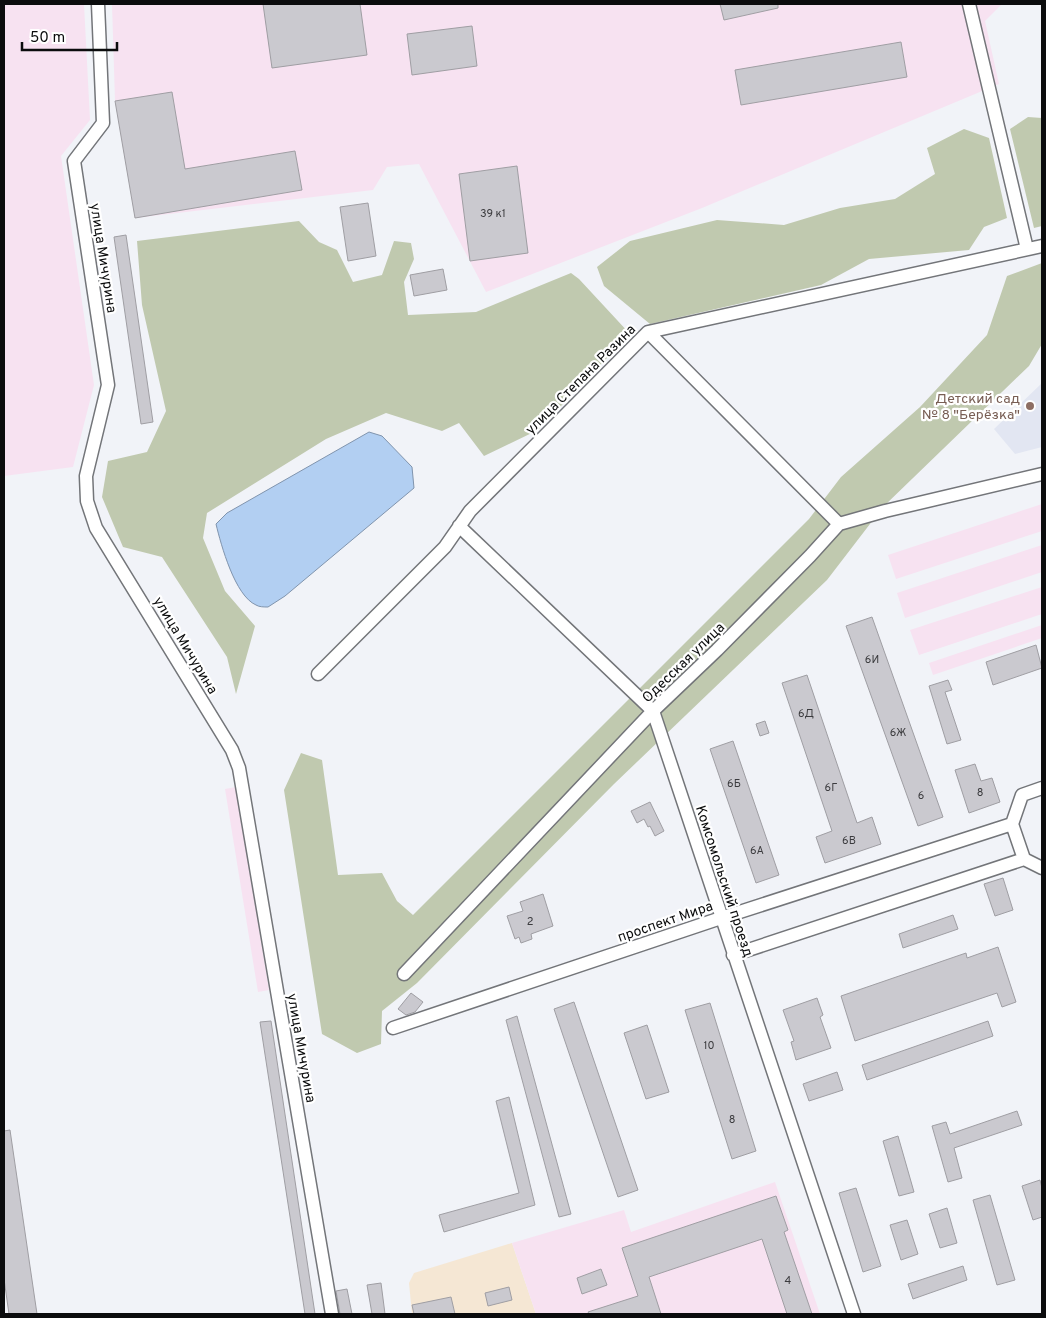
<svg xmlns="http://www.w3.org/2000/svg" width="1046" height="1318" font-family="Overpass,sans-serif">
<style>
.commercial{fill:#f5e7d4}
.industrial{fill:#f7e2f1}
.built{fill:#e2e6f2}
.green{fill:#c0c9af}
.water{fill:#b2cff2;stroke:#8094ad}
.building{fill:#cac9cf;stroke:#9f9ea3}
.lines{fill:none;stroke-linecap:round;stroke-linejoin:round}
.minor-casing{stroke:#737579;stroke-width:15}
.minor{stroke:#fff;stroke-width:12}
.education-dot{fill:#8d6e63;stroke:#fff;stroke-width:2}
.labels{text-anchor:middle;stroke-width:4.5;stroke-linejoin:round;paint-order:stroke}
.number-label{font-size:11px;fill:#3b3b3e}
.street-label{font-size:14px;fill:#0b0c0d;stroke:#fff}
.education-label{font-size:14px;fill:#785e54;stroke:#fff;text-anchor:end}
</style>
<rect width="100%" height="100%" fill="#f1f3f8"/>
<path class="commercial" d="M512 1243 536 1314H412L409 1283 414 1273Z"/>
<path class="industrial" d="M4 4H84L90 120 61 156 94 385 73 467 4 476Z
M112 4H1002L985 21 999 84 702 208 486 292 419 164 387 167 373 190 135 218 115 101Z
M1042 504V531L896 579 888 555Z
M1042 545V572L905 618 897 593Z
M1042 587V614L919 655 910 630Z
M1042 625V638L933 675 929 663Z
M236 787 269 990 258 992 225 789Z
M775 1182 820 1314H536L512 1243 624 1210 631 1232Z"/>
<path class="built" d="M1042 383V447L1015 454 994 429Z"/>
<path class="green" d="M1028 117 1042 118V226L1034 228 1010 129Z
M964 129 989 138 1007 218 984 227 969 250 869 259 821 285 650 324 604 286 597 267 630 241 717 220 784 225 840 208 895 199 935 174 927 148Z
M299 221 319 242 337 250 353 282 382 275 394 241 411 243 414 259 404 282 408 315 476 312 571 273 579 279 630 334 538 430 484 456 459 423 442 431 386 413 326 439 207 513 203 538 225 591 255 626 236 694 227 657 162 557 123 547 102 497 108 461 147 452 166 411 142 305 137 241Z
M1042 263V344L1029 366 883 507 827 580 614 784 417 983 382 1011 381 1044 357 1053 322 1034 284 790 301 753 322 760 338 875 382 873 397 901 413 915 809 519 841 477 920 407 987 335 1007 276Z"/>
<path class="water" d="M369 432 382 436 412 467 414 488 285 596 268 607C264 607 259 607 256 605 235 596 221 545 216 524L227 513Z"/>
<path class="building" d="M263 4H360L367 55 272 68Z
M720 4H778V8L724 20Z
M472 26 477 66 412 75 407 34Z
M901 42 907 77 741 105 735 70Z
M172 92 185 169 295 151 302 190 135 218 115 101Z
M517 166 528 253 470 261 459 174Z
M368 203 376 256 348 261 340 207Z
M126 235 153 422 141 424 114 237Z
M443 269 447 290 414 296 410 275Z
M872 617 943 817 918 826 846 626Z
M1036 645 1042 668 993 685 986 662Z
M807 675 857 823 872 817 881 844 825 863 816 837 832 831 782 683Z
M948 680 952 690 945 692 961 740 947 744 929 686Z
M765 721 769 733 760 736 756 724Z
M733 741 779 875 756 883 710 749Z
M975 764 981 781 992 778 1000 802 969 813 955 770Z
M650 802 664 831 655 836 650 826 648 827 644 819 637 823 631 811Z
M1003 878 1013 910 995 916 984 884Z
M543 894 553 926 531 934 532 939 521 943 519 937 515 939 507 916 523 911 520 902Z
M953 915 958 929 903 948 899 934Z
M998 947 1016 1002 1002 1007 997 993 855 1041 841 996 966 953 967 958Z
M411 993 423 1002 415 1012 406 1015 398 1009Z
M817 998 823 1015 820 1017 831 1048 796 1060 791 1042 794 1041 783 1010Z
M574 1002 638 1190 618 1197 554 1009Z
M710 1003 756 1151 732 1159 685 1010Z
M517 1016 571 1214 559 1217 506 1020Z
M271 1021 315 1314H305L260 1022Z
M988 1021 993 1036 867 1080 862 1065Z
M647 1025 669 1092 646 1099 624 1033Z
M837 1072 843 1090 809 1101 803 1084Z
M509 1097 535 1205 444 1232 439 1215 519 1193 496 1101Z
M1017 1111 1022 1125 954 1148 962 1178 948 1182 932 1126 946 1122 950 1134Z
M10 1130 37 1314H9L4 1279V1131Z
M898 1136 914 1192 899 1196 883 1141Z
M1040 1180 1042 1188V1217L1033 1220 1022 1186Z
M856 1188 881 1266 863 1272 839 1193Z
M990 1195 1015 1280 997 1285 973 1200Z
M776 1196 788 1230 784 1232 812 1314H787L762 1239 649 1277 661 1314H589L588 1312 638 1296 622 1248Z
M947 1208 957 1243 940 1248 929 1214Z
M907 1220 918 1254 901 1260 890 1225Z
M963 1266 967 1280 913 1299 908 1284Z
M601 1269 607 1285 582 1294 577 1278Z
M381 1283 385 1314H372L367 1285Z
M509 1287 512 1300 488 1306 485 1293Z
M347 1289 352 1314H340L336 1291Z
M451 1297 455 1314H414L412 1305Z"/>
<g class="lines">
<g class="minor-casing">
<path id="minor" d="M98 4 103 123 74 161 108 385 86 476 87 501 96 528 232 750 239 768 332 1314
M969 4 1027 249
M648 332 839 524
M459 526 653 711 854 1314
M318 674 445 547 470 511 648 332 1042 246
M1012 824 1024 859
M733 955 1024 859 1042 868
M404 974 653 711 717 650 810 556 839 524 885 511 1042 474
M393 1028 721 918 1012 824 1022 795 1042 788"/>
</g>
<use href="#minor" class="minor"/>
</g>
<circle class="education-dot" cx="1030" cy="406" r="5"/>
<g class="labels">
<g class="number-label">
<text x="493" y="217">39 к1</text>
<text x="872" y="663">6И</text>
<text x="806" y="717">6Д</text>
<text x="898" y="736">6Ж</text>
<text x="734" y="787">6Б</text>
<text x="831" y="791">6Г</text>
<text x="980" y="796">8</text>
<text x="921" y="799">6</text>
<text x="849" y="844">6В</text>
<text x="757" y="854">6А</text>
<text x="530" y="925">2</text>
<text x="709" y="1049">10</text>
<text x="732" y="1123">8</text>
<text x="788" y="1284">4</text>
</g>
<g class="street-label">
<text transform="translate(104 258) rotate(81)" y="5">улица Мичурина</text>
<text transform="translate(580 379) rotate(-45)" y="5">улица Степана Разина</text>
<text transform="translate(186 645) rotate(59)" y="5">улица Мичурина</text>
<text transform="translate(683 662) rotate(-44)" y="5">Одесская улица</text>
<text transform="translate(725 881) rotate(72)" y="5">Комсомольский проезд</text>
<text transform="translate(665 921) rotate(-19)" y="5">проспект Мира</text>
<text transform="translate(302 1048) rotate(80)" y="5">улица Мичурина</text>
</g>
<g class="education-label">
<text x="1020" y="403">Детский сад<tspan x="1020" dy="16">№ 8 "Берёзка"</tspan></text>
</g>
</g>
<rect width="1046" height="1318" fill="none" stroke="#0b0c0d" stroke-width="10"/>
<path d="M22 42v8h95v-8" fill="none" stroke="#0b0c0d" stroke-width="2.5"/>
<text x="30" y="42" font-size="15" fill="#0b0c0d" stroke="#ffffff" stroke-width="4" paint-order="stroke">50 m</text>
</svg>
